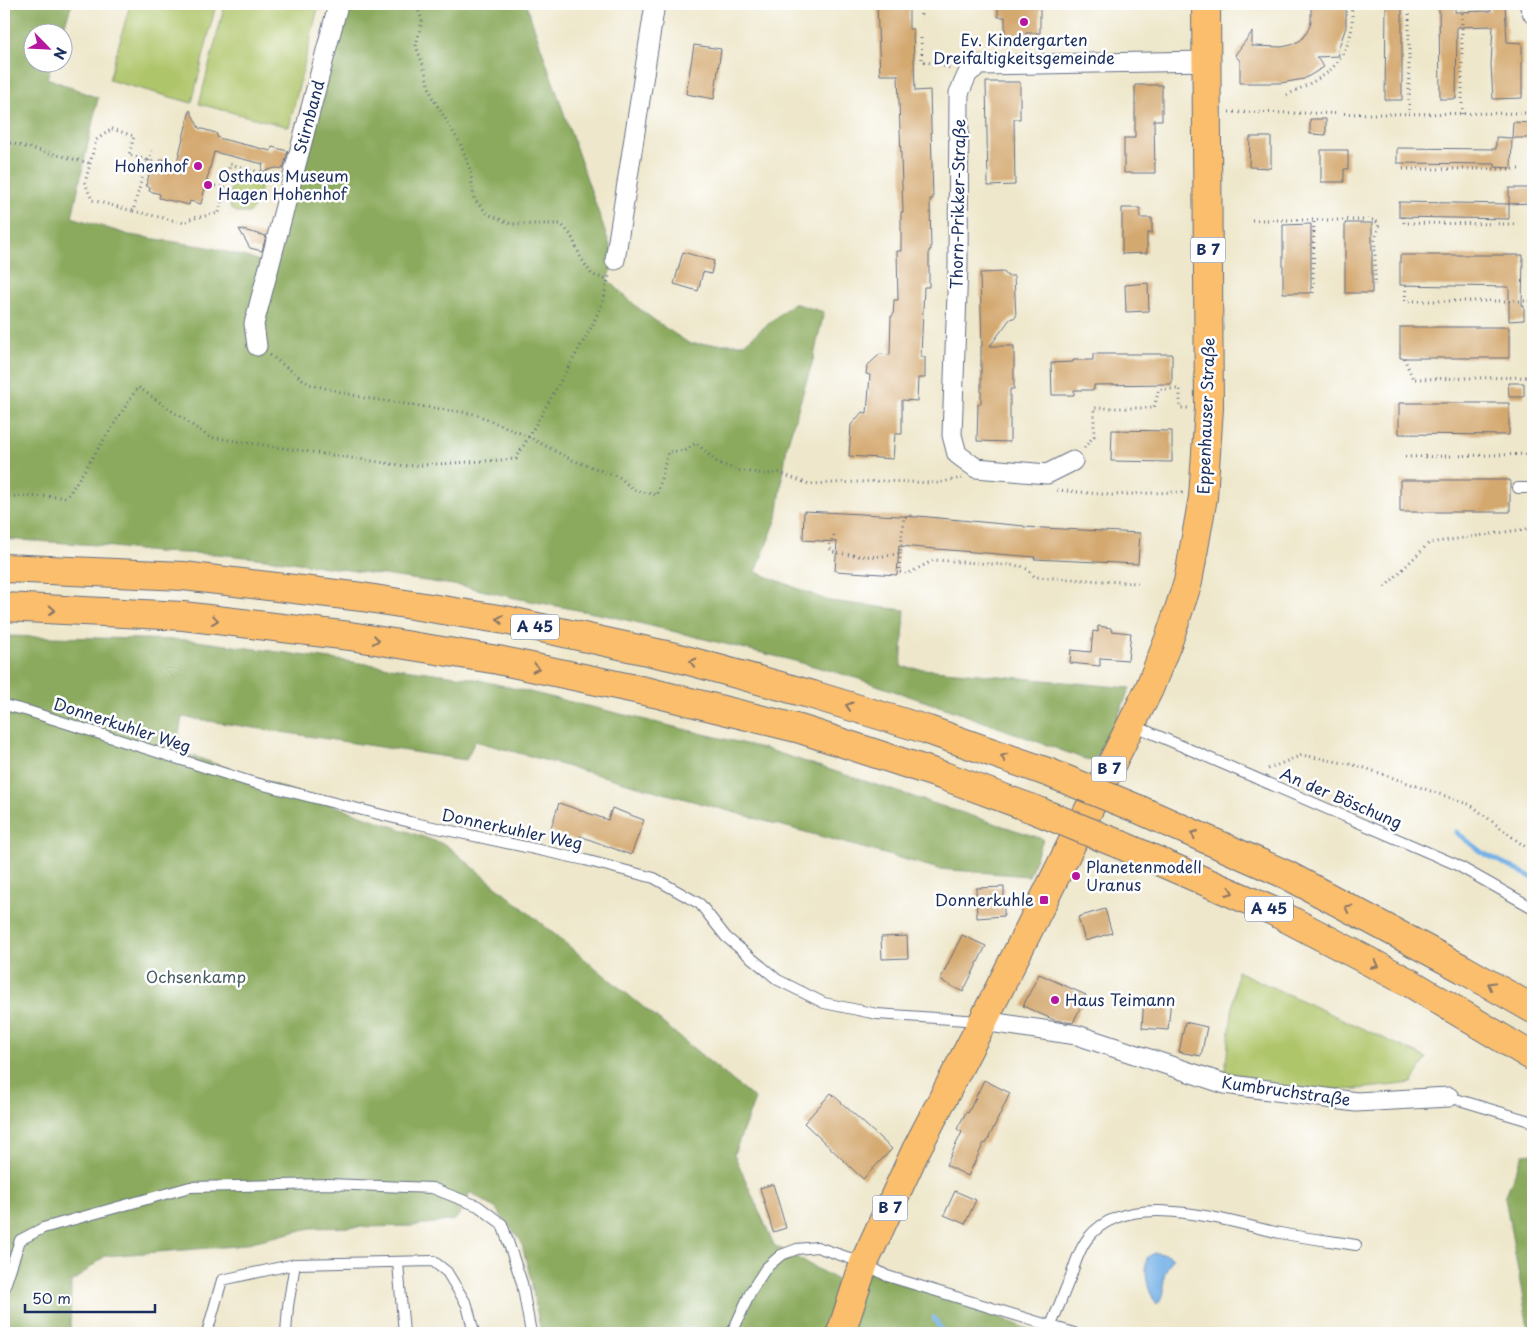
<svg xmlns="http://www.w3.org/2000/svg" width="1537" height="1337" font-family="'Playpen Sans',sans-serif">
<style>
.green{fill:#afc569;stroke:#657a64}
.forest{fill:#8baa5d;stroke:#536c5e}
.water{fill:#74b1e6;stroke:#4870a2}
.lines{fill:none;stroke-linecap:round;stroke-linejoin:round}
.stream{stroke:#74b1e6;stroke-width:5}
.building{fill:#d4a970}
.lane-casing{stroke:#656f84;stroke-width:12}
.street-casing{stroke:#656f84;stroke-width:21}
.primary-casing{stroke:#656f84;stroke-width:30}
.highway-casing{stroke:#656f84;stroke-width:30}
.path{stroke:#656f84;stroke-width:3;stroke-dasharray:1 4;stroke-linecap:butt}
.lane{stroke:#fff;stroke-width:10}
.street{stroke:#fff;stroke-width:19}
.primary{stroke:#fabe6d;stroke-width:28}
.highway{stroke:#fabe6d;stroke-width:28}
.highway-bridge-casing{stroke:#656f84;stroke-width:30;stroke-linecap:butt}
.highway-bridge{stroke:#fabe6d;stroke-width:28}
.oneway{stroke:#8a7666}
.poi-dot{fill:#b5179e;stroke:#fff;stroke-width:2}
.labels{text-anchor:middle;stroke-width:5;stroke-linejoin:round;paint-order:stroke}
.shield{fill:#fff;stroke:#5f6d8e;stroke-width:1}
.shield-label{font-size:15px;font-weight:bold;fill:#1b2f5e}
.poi-label{font-size:16px;fill:#1b2f5e;stroke:#fff;text-anchor:start}
.street-label{font-size:16px;fill:#1b2f5e;stroke:#fff}
.park-label{font-size:16px;fill:#475c61;stroke:#fff}
</style>
<rect width="100%" height="100%" fill="#fff"/>
<filter id="ink" filterUnits="userSpaceOnUse"><feTurbulence type="fractalNoise" baseFrequency=".02" numOctaves="2"/><feDisplacementMap in="SourceGraphic" scale="10" xChannelSelector="R" yChannelSelector="G"/><feConvolveMatrix kernelMatrix="1 2 1 2 8 2 1 2 1" color-interpolation-filters="sRGB"/></filter>
<filter id="wash" filterUnits="userSpaceOnUse"><feTurbulence type="fractalNoise" baseFrequency=".0096" numOctaves="4" result="noise"/><feDisplacementMap in="SourceGraphic" scale="20" xChannelSelector="R" yChannelSelector="G"/><feGaussianBlur stdDeviation="1.12" result="paint"/><feColorMatrix in="noise" values="0 0 0 0 0 0 0 0 0 0 0 0 0 0 0 0 0 1.4 0 .05"/><feComposite in="paint" operator="in"/></filter>
<g filter="url(#wash)">
<rect width="100%" height="100%" fill="#eee7cb"/>
<path class="green" d="M130 4H216L192 103 109 80Z
M225 4H319L289 127 199 104Z
M245 176 253 179 260 188C259 199 257 205 249 213H239L231 209C226 192 230 185 245 176Z
M1237 971 1427 1058 1412 1083C1377 1087 1340 1092 1304 1090 1278 1088 1251 1079 1225 1071Z"/>
<path class="forest" d="M4 4H72L62 32H32V62L52 63 47 78 98 98 72 217 129 235 208 247 261 261 337 4H526L615 260 607 279 637 307 661 325 690 344H744L793 303 824 312 813 360 787 445 777 518 756 572 829 601 905 610 901 667 1130 688 1116 721 1093 762 965 715 853 677 791 660 614 617 515 598 468 587 284 561 217 554 155 552 97 545 4 539Z
M4 636 189 640 471 678 766 749 1043 839 1029 876 939 869 475 741 466 760 182 717 176 750 446 845 755 1099 734 1154 774 1245 841 1282 864 1263 1038 1333H541L531 1280 521 1241 496 1209 470 1192 463 1209 455 1220 412 1226 311 1228 235 1246 105 1256 71 1283 70 1333H4Z
M1533 1153V1333H1529L1505 1197 1523 1154Z"/>
<path class="water" d="M1155 1253 1166 1254 1173 1258C1170 1263 1167 1268 1165 1273 1161 1285 1169 1293 1157 1304 1147 1292 1144 1272 1147 1257Z"/>
<g class="lines">
<path class="stream" d="M1456 832 1481 852 1533 878
M934 1318 943 1333"/>
</g>
<g id="blocks">
<path class="building" d="M877 4H909V29H913L915 91 930 90 933 199H930L931 250H929V287H924L921 357H925V378H918L917 401 902 400V434H895L893 459 849 456 851 425 862 412 867 413 870 375 866 374 867 366 880 354 890 355 891 316H893L894 300H898L897 251H901V212H903L898 75H880Z
M998 4H1040V33H1026L1025 43H1005V17H998Z
M1311 4H1346V27L1338 50 1339 56 1316 57 1324 67 1304 79 1281 83H1240V61L1235 55 1252 32V46L1282 47 1291 45 1301 40 1307 32 1311 22Z
M1386 4H1402V100H1385Z
M1439 4H1455V12L1491 11 1490 4H1505L1507 42 1522 43V98L1493 99 1491 65 1493 26 1457 27 1456 99H1440Z
M694 45 721 49 714 99 686 94Z
M986 82H1020V119H1014L1015 185 988 186Z
M1135 85H1162V120H1154L1155 173H1124V138H1135Z
M190 110 199 128 216 133 218 138 271 151 272 147 288 151 283 169 276 168 261 172 263 164 214 152 201 204 190 201 189 205 159 198 160 194 149 191 150 187 146 186 151 167 159 169 161 159 177 162Z
M1310 119H1326V135L1310 134Z
M1513 122 1533 123V138H1512Z
M1250 137H1271V168L1249 167Z
M1496 137 1512 138 1511 168 1495 167V164L1397 163V148L1496 149Z
M1321 150H1348V169H1344V182H1321Z
M1509 188H1532V203L1509 204Z
M1399 202 1509 204V219L1399 217Z
M1122 208H1140V218H1152V233H1147V253L1122 254Z
M1345 223H1372V293H1345Z
M1311 224V293H1283V225Z
M239 229 266 236 262 251 250 248Z
M683 252 714 261 711 274 703 272 698 291 674 284Z
M1400 255H1523L1522 306H1524V320L1509 321V287L1400 285Z
M1004 272 1007 276H1014L1016 317 1010 319 990 346H1014V389H1010V442L977 441 978 404H981V346H982L980 273Z
M1148 283 1149 311 1126 312 1125 285Z
M1400 327H1509V358H1400Z
M1093 354H1172V384L1094 385V390H1074V395H1052L1051 363 1073 362V360H1093Z
M1508 383H1524V397H1509Z
M1399 403H1509V435L1399 434Z
M1112 430 1172 431V462L1111 461Z
M1400 480H1510V512H1400Z
M804 511 918 517V516L1024 526V527L1140 533 1138 564 1034 559 1035 557 899 546 897 575 835 571 837 542 803 540Z
M1098 626 1111 628V631L1131 633 1128 660 1100 658V666L1070 663 1071 650 1091 652 1093 631 1098 632Z
M559 803 608 820 612 808 644 820 631 855 580 836 578 841 550 831Z
M1004 887V916L977 918 976 888Z
M1105 909 1112 933 1085 941 1078 917Z
M962 935 986 946 963 992 940 980Z
M907 936 908 958 882 959 881 937Z
M1039 974 1086 995 1073 1023 1054 1020 1023 1006Z
M1144 997 1171 999 1168 1030 1142 1028Z
M1185 1022 1207 1027 1201 1056 1179 1052Z
M984 1080 1010 1093 986 1144 984 1143 968 1176 946 1165 962 1132 957 1129 966 1112 968 1113Z
M831 1093 892 1149 863 1179 804 1123Z
M773 1184 786 1228 773 1232 760 1188Z
M955 1191 976 1200 965 1224 944 1215Z"/>
</g>
</g>
<g filter="url(#ink)">
<use href="#blocks" fill-opacity="0" stroke="#656f84" stroke-width="1"/>
<g class="lines">
<g class="lane-casing">
<path id="lane" d="M1518 488H1533
M4 705 28 711 248 781 410 822 585 860 654 878 700 904 726 937 778 980 824 1003 877 1014 980 1021
M1133 725 1455 864 1533 908
M1449 1097 1533 1122
M398 1263 404 1333
M4 1289 20 1240 43 1228 190 1187 329 1184 432 1188 478 1206 502 1224 522 1283 531 1333
M1051 1325C1058 1309 1064 1292 1071 1276 1075 1263 1080 1248 1088 1238 1128 1187 1228 1222 1280 1233 1305 1238 1331 1241 1356 1245
M207 1333 222 1280 295 1264 433 1261 447 1272 467 1305 474 1333
M286 1333 288 1306 295 1264
M732 1333 751 1291 766 1268 781 1255 797 1249 817 1247 864 1263 887 1276 1074 1333"/>
</g>
<g class="street-casing">
<path id="street" d="M1529 4 1533 14
M615 260 655 4
M257 346 254 324 337 9V4
M1073 461 1047 474 976 468 957 454 952 435 958 265 959 93 968 73 979 65 1208 61
M983 1021 1077 1035 1225 1084 1356 1102 1449 1097"/>
</g>
<g class="primary-casing">
<path id="primary" d="M841 1333 864 1263 915 1152 983 1021 1149 689 1169 639 1188 582 1203 497 1209 408 1206 4"/>
</g>
<g class="highway-casing">
<path id="highway" d="M4 568 183 576 362 597 505 620 675 657 813 695 928 730 1050 773
M4 607 183 616 350 636 498 660 654 693 800 729 944 776 1033 809
M1138 809 1287 875 1463 969 1533 1009
M1121 845 1273 911 1412 984 1533 1057"/>
</g>
<path class="path" d="M412 4 418 9 422 20 416 46 423 65 432 97 460 143 470 169 474 199 488 214 511 224H561L571 235 581 258 592 275 607 279
M920 4 921 19
M1409 4V114
M921 38 922 61 951 68
M1287 95C1300 88 1317 81 1328 72 1347 55 1357 28 1350 4
M1229 112 1377 114 1533 113
M1462 114V4
M112 129 134 136 129 155 147 160 133 211 92 200 85 183 96 140Z
M10 143 89 163
M147 160 160 164
M149 161 152 151
M1403 169H1519
M210 185 225 188
M133 211 185 223 190 219 219 213 230 164 270 175 275 174
M1403 217 1404 223 1514 224
M1252 220H1375L1379 224 1375 240V285
M1406 285 1405 301H1533
M1313 293 1314 220
M270 355 309 384 365 398 475 414 529 437 572 460 619 477 634 490 657 495 668 452 686 450 696 443 717 462 736 470 766 474 779 473 809 484 881 481 937 483 962 478
M1404 358 1413 379 1533 377
M1084 448 1094 436V408H1154L1159 389H1180V408H1189
M1405 457 1533 454
M1057 490 1112 495 1175 492 1183 493
M4 496 67 497 138 387 209 437 406 466 516 459 592 326 603 301 609 276
M834 535 829 546 832 552C854 556 878 559 900 553L904 517 913 515
M900 553 899 572 909 573 934 560 1021 566 1027 569 1035 577 1138 583
M1385 587 1429 543 1533 528
M1268 769 1302 755 1359 766 1471 805 1533 853"/>
<use href="#lane" class="lane"/>
<use href="#street" class="street"/>
<use href="#primary" class="primary"/>
<use href="#highway" class="highway"/>
<g class="highway-bridge-casing">
<path id="highway-bridge" d="M1050 773 1138 809
M1033 809 1121 845"/>
</g>
<use href="#highway-bridge" class="highway-bridge"/>
</g>
<defs><path id="oneway-chevron" d="M-2-3.5L2.5 0L-2 3.5" fill="none" stroke-width="1.6" stroke-linecap="round" stroke-linejoin="round" transform="scale(1.25)"/></defs>
<g class="oneway">
<use href="#oneway-chevron" transform="translate(52 610) rotate(3)"/>
<use href="#oneway-chevron" transform="translate(500 619) rotate(-170)"/>
<use href="#oneway-chevron" transform="translate(215 620) rotate(7)"/>
<use href="#oneway-chevron" transform="translate(376 640) rotate(9)"/>
<use href="#oneway-chevron" transform="translate(693 662) rotate(-164)"/>
<use href="#oneway-chevron" transform="translate(536 668) rotate(12)"/>
<use href="#oneway-chevron" transform="translate(849 706) rotate(-163)"/>
<use href="#oneway-chevron" transform="translate(1004 757) rotate(-161)"/>
<use href="#oneway-chevron" transform="translate(1194 834) rotate(-156)"/>
<use href="#oneway-chevron" transform="translate(1230 892) rotate(23)"/>
<use href="#oneway-chevron" transform="translate(1348 908) rotate(-152)"/>
<use href="#oneway-chevron" transform="translate(1375 965) rotate(28)"/>
<use href="#oneway-chevron" transform="translate(1491 985) rotate(-151)"/>
</g>
</g>
<g class="poi-dot">
<circle cx="1024" cy="22" r="5"/>
<circle cx="198" cy="166" r="5"/>
<circle cx="208" cy="185" r="5"/>
<circle cx="1076" cy="876" r="5"/>
<rect x="1039" y="895" width="10" height="10" rx="2.5"/>
<circle cx="1055" cy="1000" r="5"/>
</g>
<g class="labels">
<g class="shield">
<rect x="1190.5" y="237.5" width="35" height="25" rx="4"/>
<rect x="511" y="614.5" width="48" height="25" rx="4"/>
<rect x="1091.5" y="756.5" width="35" height="25" rx="4"/>
<rect x="1245" y="896.5" width="48" height="25" rx="4"/>
<rect x="872.5" y="1195.5" width="35" height="25" rx="4"/>
</g>
<g class="shield-label">
<text x="1208" y="255">B 7</text>
<text x="535" y="632">A 45</text>
<text x="1109" y="774">B 7</text>
<text x="1269" y="914">A 45</text>
<text x="890" y="1213">B 7</text>
</g>
<g class="poi-label">
<text x="1024" y="46" text-anchor="middle">Ev. Kindergarten<tspan x="1024" dy="18">Dreifaltigkeitsgemeinde</tspan></text>
<text x="188" y="172" text-anchor="end">Hohenhof</text>
<text x="218" y="182">Osthaus Museum<tspan x="218" dy="18">Hagen Hohenhof</tspan></text>
<text x="1086" y="873">Planetenmodell<tspan x="1086" dy="18">Uranus</tspan></text>
<text x="1034" y="906" text-anchor="end">Donnerkuhle</text>
<text x="1065" y="1006">Haus Teimann</text>
</g>
<g class="street-label">
<text transform="translate(309 117) rotate(-75)" y="6">Stirnband</text>
<text transform="translate(958 204) rotate(-89)" y="6">Thorn-Prikker-Straße</text>
<text transform="translate(1206 416) rotate(-88)" y="6">Eppenhauser Straße</text>
<text transform="translate(122 725) rotate(18)" y="6">Donnerkuhler Weg</text>
<text transform="translate(1341 798) rotate(23)" y="6">An der Böschung</text>
<text transform="translate(512 829) rotate(12)" y="6">Donnerkuhler Weg</text>
<text transform="translate(1286 1091) rotate(8)" y="6">Kumbruchstraße</text>
</g>
<g class="park-label">
<text x="196" y="983">Ochsenkamp</text>
</g>
</g>
<rect width="1537" height="1337" fill="none" stroke="#fff" stroke-width="20"/>
<g transform="translate(48 48) rotate(114)"><circle r="24" fill="#ffffff" stroke="#a4acbf"/>
<path d="M0-4L9 19L0 12L-9 19Z" fill="#b5179e"/>
<text y="-8" font-size="14" font-weight="bold" text-anchor="middle" fill="#1b2f5e">N</text>
</g>
<path d="M25 1304v8h130v-8" fill="none" stroke="#1b2f5e" stroke-width="2.5"/>
<text x="32" y="1304" font-size="15" fill="#1b2f5e" stroke="#ffffff" stroke-width="4" paint-order="stroke">50 m</text>
</svg>
